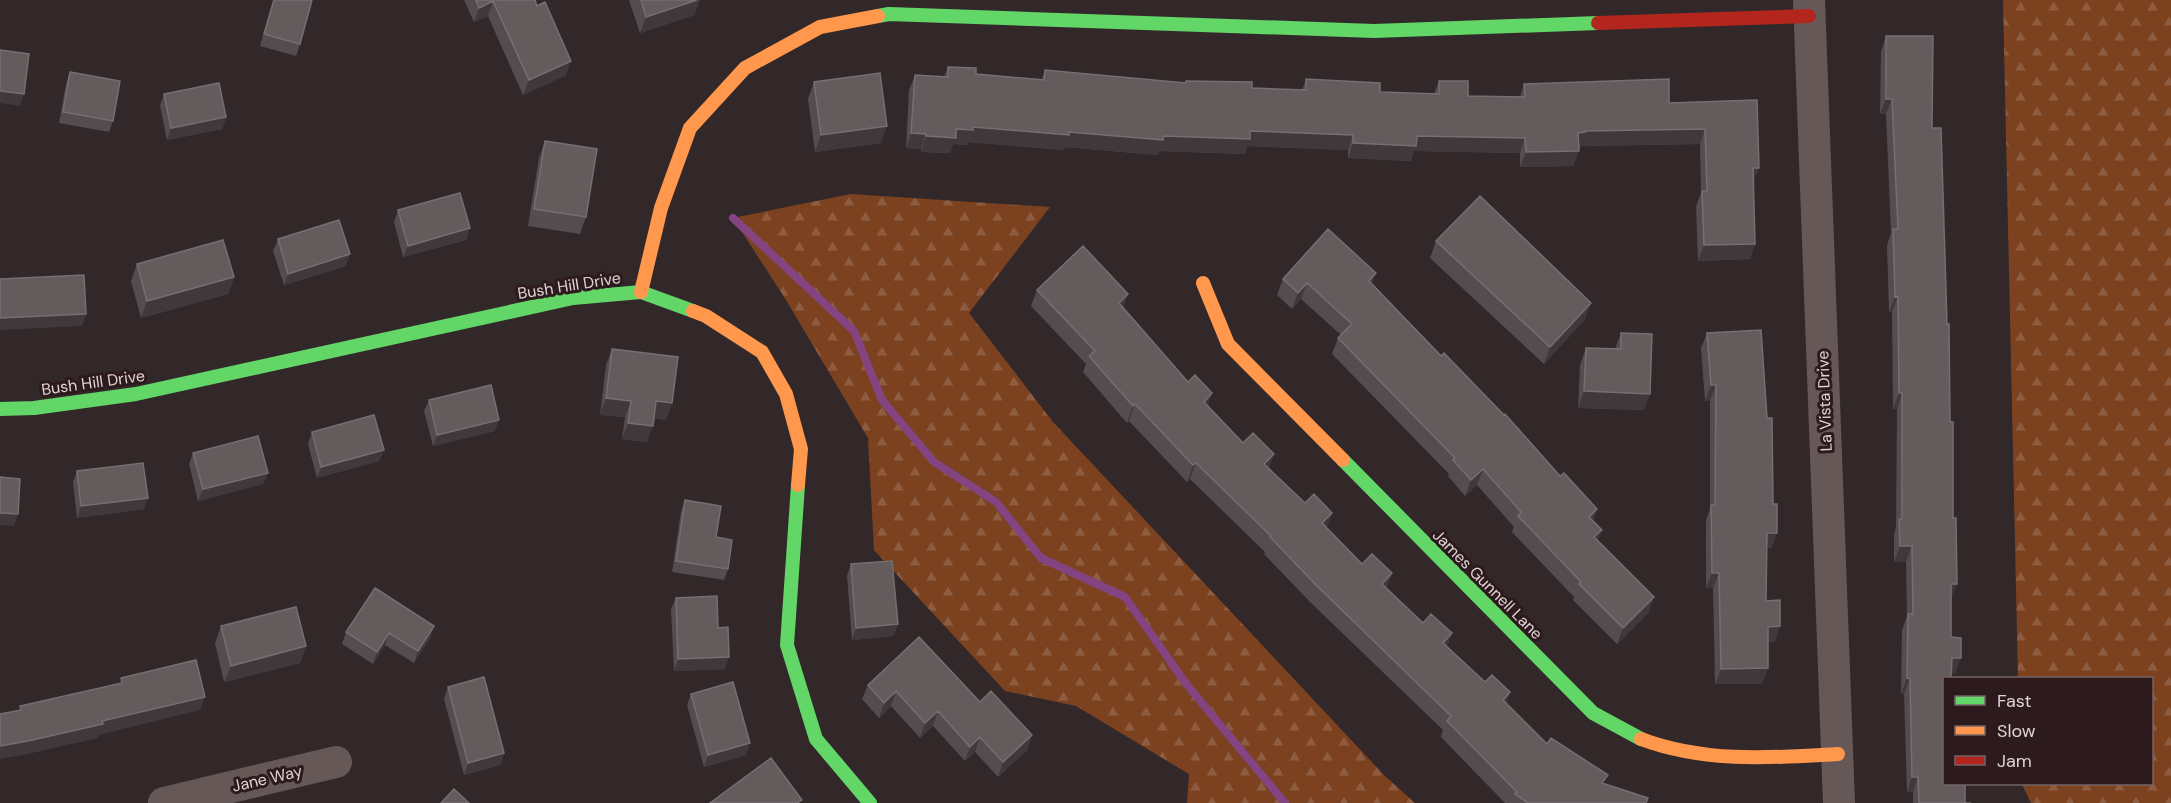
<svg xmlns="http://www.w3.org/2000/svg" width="2171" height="803" font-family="'DM Sans',sans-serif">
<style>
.forest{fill:url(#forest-firs)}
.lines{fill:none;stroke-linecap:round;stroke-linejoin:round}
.stream{stroke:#844381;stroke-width:8}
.street{stroke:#665856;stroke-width:32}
.fast{stroke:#63d668;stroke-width:14}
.slow{stroke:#ff974d;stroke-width:14}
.jam{stroke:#b3261e;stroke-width:14}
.wall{fill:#544c4f}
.shaded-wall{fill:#40383a}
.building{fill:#645b5d;stroke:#776e70;stroke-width:1.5}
.labels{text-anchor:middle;stroke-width:6;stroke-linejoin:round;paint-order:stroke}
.street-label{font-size:16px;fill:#e0d3d5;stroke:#2c1a1d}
</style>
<defs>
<pattern id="forest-firs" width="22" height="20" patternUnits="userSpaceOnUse" patternTransform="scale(1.5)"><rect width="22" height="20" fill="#7c4220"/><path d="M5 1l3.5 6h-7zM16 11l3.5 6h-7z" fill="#8e5c40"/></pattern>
</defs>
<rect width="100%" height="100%" fill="#32282a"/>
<path class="forest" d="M2003 0H2171V803H2031L2022 784H2152V678H2018Z
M851 194 1050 207 969 313 1053 422 1384 775 1415 803H1187L1189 774 1076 706 1005 691 874 550 868 438 786 300 733 218Z"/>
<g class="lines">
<path class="stream" d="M733 218 854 331 882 400 934 462 996 502 1041 558 1125 597 1187 685 1285 803"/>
<path class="street" d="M1809 0 1839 803
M164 803 336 762"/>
<path class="fast" d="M878 16 889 14 1374 31 1598 23
M0 409 34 408 136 394 573 298 641 292 693 311
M1343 460 1593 713 1641 739
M798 485 787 645 816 739 870 803"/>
<path class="slow" d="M1203 283 1228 344 1343 460
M641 292 661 208 690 128 745 68 820 27 878 16
M693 311 706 316 762 352 786 394 801 449 798 485
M1641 739C1705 763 1771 758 1838 754"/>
<path class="jam" d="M1598 23 1809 16"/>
</g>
<path class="wall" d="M273 0H312L300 44 296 56 260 46Z
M464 0H535L566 75 523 95 488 16 474 22Z
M629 0H700L694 15 640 33Z
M1886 36 1932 128 1951 599V637L1955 674H1951L1944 678 1965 803H1971H1913V792H1907L1904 694H1901L1902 630 1907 616 1906 562H1894V535L1896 527 1897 409H1893L1892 312H1889L1887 245 1891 233 1886 114H1880L1881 52Z
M948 67 976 74 1042 79 1045 70 1185 83 1186 81 1252 88 1302 90 1306 79 1380 92 1434 94 1439 81 1468 96 1520 97 1524 84 1669 103 1757 100 1753 183 1755 244 1750 259 1698 261 1696 206 1701 193 1700 144 1581 146 1580 148H1578L1573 166 1520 167V153L1414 151 1411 161 1348 158V150L1247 146 1245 154 1159 151 1158 155 1065 147 1063 150 968 142 967 145 953 144 950 153 921 152V149L906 148 909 90 915 75 944 77Z
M70 72 113 121 109 132 59 123 66 84Z
M814 82 881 143 815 152 808 99Z
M164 94 226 117 222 129 167 140 160 106Z
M545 141 586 217 580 234 528 226 539 158Z
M398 210 470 228 466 240 403 257 394 222Z
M278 239 346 266 284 285 273 251Z
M1436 241 1585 319 1544 364 1430 258Z
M137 264 234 277 228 294 141 318 131 281Z
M1283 279 1372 284 1560 476 1597 509 1593 521 1598 540 1654 597 1648 613 1617 644 1573 600 1574 597 1512 532 1514 527 1477 485 1465 496 1448 476 1449 474 1332 354 1338 338 1341 335 1301 299 1292 309 1277 295Z
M1037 290 1123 307 1208 406 1243 443 1362 564 1392 573 1386 589 1485 682 1510 692 1506 703 1547 744 1604 784 1646 803H1505L1441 737 1443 730 1310 602 1264 554 1265 552 1190 479 1187 482 1129 421 1127 423 1083 372 1086 364 1031 306Z
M1621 333 1644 410 1578 408 1580 365 1586 348 1615 349Z
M1707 333 1773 504 1777 533 1771 548H1767L1766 601 1775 642H1768V668L1762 684H1715L1713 588H1706V520L1710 509V400L1705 401 1701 348Z
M612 349 672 403 666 420 654 418 647 442 622 439 625 417 600 415 606 365Z
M429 400 495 431 433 446 424 411Z
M312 432 384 450 379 461 317 478 308 444Z
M193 453 268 473 263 484 198 501 189 464Z
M77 471 144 509 77 518 73 482Z
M685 500 716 537 728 569 724 580 672 572 681 512Z
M851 564 898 624 893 636 852 640 847 576Z
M676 598 718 628 725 669 674 671 671 609Z
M221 626 306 646 300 663 224 682 215 643Z
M434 626 430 638 414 663 385 645 373 664 342 644 346 632Z
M868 685 980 702 1032 735 1027 750 998 777 975 752 965 761 933 726 920 738 891 706 879 718 862 699Z
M448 687 504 753 500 765 464 775 444 699Z
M691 694 746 755 704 767 687 705Z"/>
<path class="shaded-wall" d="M697 0H700L694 15 640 33 646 17Z
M493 1 488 16 474 22 479 8Z
M571 61 566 75 523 95 529 80Z
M0 91 24 94 20 106 0 103Z
M1886 99H1892L1886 114H1880Z
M226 117 222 129 167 140 171 128Z
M887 126 881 143 815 152 821 135Z
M973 127 1069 132 1164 136 1250 131 1353 135 1348 150 1247 146 1245 154 1159 151 1158 155 1065 147 1063 150 968 142 967 145 953 144 950 153 921 152 926 136 956 129Z
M1705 129 1700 144 1581 146 1580 148H1572L1578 133 1585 131Z
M911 133 926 134 921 149 906 148Z
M1417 136 1525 138 1520 153 1414 151 1411 161 1348 158 1353 143Z
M1579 151 1573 166 1520 167 1526 152Z
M1753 168H1759L1753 183Z
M470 228 466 240 403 257 408 246Z
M1755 244 1750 259 1698 261 1704 245Z
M350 254 346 266 284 285 288 274Z
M1376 273 1370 289 1369 281Z
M234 277 228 294 141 318 147 301Z
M1307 283 1301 299 1292 309 1298 293Z
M1128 294 1122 311 1119 303Z
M1898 296 1892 312H1889L1895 297Z
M1591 303 1585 319 1544 364 1550 347Z
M86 314 82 326 0 330V318Z
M1711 385H1716L1710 400 1705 401Z
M1584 391 1650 394 1644 410 1578 408Z
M1212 393 1206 410 1204 402Z
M1899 393H1902L1897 409H1893Z
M606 398 631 401 625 417 600 415Z
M656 401 672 403 666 420 650 418Z
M1135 404 1129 421 1127 423 1133 406Z
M499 420 495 431 433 446 437 435Z
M628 423 653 426 647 442 622 439Z
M384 450 379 461 317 478 321 467Z
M1274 454 1268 470 1264 464Z
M1196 463 1190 479 1187 482 1193 465Z
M1483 469 1477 485 1465 496 1471 480Z
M268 473 263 484 198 501 203 489Z
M148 498 144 509 77 518 81 506Z
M1597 509 1591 525 1589 517Z
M0 513 18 514 14 526 0 525Z
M1332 513 1326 530 1322 523Z
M1602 530 1596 546 1594 537Z
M1767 533H1777L1771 548H1761Z
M1900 546H1912L1906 562H1894Z
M1392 573 1386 590 1382 584Z
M1712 573H1719L1713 588H1706Z
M1951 584H1957L1951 599Z
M1654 597 1648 613 1617 644 1623 628Z
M898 624 893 636 852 640 856 628Z
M434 626 430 638 414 663 418 651Z
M1780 626 1775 642H1762L1768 627Z
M389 633 385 645 373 664 377 652Z
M1452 633 1446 650 1443 643Z
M306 646 300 663 224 682 231 666Z
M729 657 725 669 674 671 678 659Z
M1952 658H1961L1955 674H1946Z
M1768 668 1762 684H1715L1721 669Z
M1907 678 1910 679 1904 694H1901Z
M896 691 891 706 879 718 884 703Z
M1510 692 1504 709 1503 700Z
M205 697 200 710 99 735 98 738 23 755 0 759V746Z
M938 711 933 726 920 738 925 723Z
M1032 735 1027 750 998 777 1003 762Z
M980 737 975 752 965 761 970 747Z
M750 743 746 755 704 767 708 755Z
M504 753 500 765 464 775 468 763Z
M1912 777H1918L1913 792H1907Z"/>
<path class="building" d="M274 0H312L300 44 264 34Z
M476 0H535L537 6 545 2 571 61 529 80 493 1 479 8Z
M641 0H697L646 17Z
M1886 36H1933L1932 128H1941L1947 324H1949L1950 422H1953V518H1956L1957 584H1951V637L1961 638V658H1952L1951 678H1944V783H1965V803H1971H1919L1918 777H1912L1910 679 1907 678 1908 614H1913L1912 546H1900L1899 519H1902V393H1899L1898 296 1895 297 1893 229H1898L1892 99H1886Z
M0 50 29 54 24 94 0 91Z
M948 67 976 68V74L1044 80 1045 70 1186 83V81L1252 82V88L1306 90V79L1380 83V92L1439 94V81H1468V96L1525 97 1524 84 1669 79V103L1757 100 1759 168H1753L1755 244 1704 245 1702 191H1707L1705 129 1585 131V132L1578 133 1579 151 1526 152 1525 138 1417 136 1416 146 1353 143V135L1250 131V139L1164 136 1163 140 1069 132V135L973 127V130L956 129V138L926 136V134L911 133 915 75 948 77Z
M70 72 120 81 113 121 63 112Z
M880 73 887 126 821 135 814 82Z
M219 83 226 117 171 128 164 94Z
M545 141 597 149 586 217 534 209Z
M460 193 470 228 408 246 398 210Z
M1480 196 1591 303 1550 347 1436 241Z
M339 220 350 254 288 274 278 239Z
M1328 229 1376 273 1369 281 1441 356 1444 353 1504 415 1505 414 1560 476 1564 473 1597 509 1589 517 1602 530 1594 537 1654 597 1623 628 1579 584 1581 582 1518 516 1521 512 1483 469 1471 480 1453 460 1455 458 1338 338 1352 324 1307 283 1298 293 1283 279Z
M223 240 234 277 147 301 137 264Z
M1083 246 1128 294 1119 303 1188 382 1195 375 1212 393 1204 402 1243 443 1253 433 1274 454 1264 464 1305 503 1314 494 1332 513 1322 523 1362 564 1372 554 1392 573 1382 584 1423 623 1431 614 1452 633 1443 643 1485 682 1492 675 1510 692 1503 700 1547 744 1551 738 1608 775 1602 783 1648 798 1646 803H1528L1515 794 1517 792 1447 721 1451 716 1316 585 1270 537 1271 536 1196 463 1193 465 1135 404 1133 406 1089 356 1095 351 1037 290Z
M84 275 86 314 0 318V279Z
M1761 330 1767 418H1772L1773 504H1777V533H1767L1766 601 1780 600V626L1768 627V668L1721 669 1719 573H1712L1711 505H1715L1716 385H1711L1707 333Z
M1621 333 1652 334 1650 394 1584 391 1586 348 1621 349Z
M612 349 678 357 672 403 656 401 653 426 628 423 631 401 606 398Z
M491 385 499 420 437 435 429 400Z
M374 415 384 450 321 467 312 432Z
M258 436 268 473 203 489 193 453Z
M143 463 148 498 81 506 77 471Z
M0 477 20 479 18 514 0 513Z
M685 500 721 506 716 537 732 540 728 569 676 561Z
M892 561 898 624 856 628 851 564Z
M375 588 434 626 418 651 389 633 377 652 346 632Z
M717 596 718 628 728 627 729 657 678 659 676 598Z
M296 607 306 646 231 666 221 626Z
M919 637 980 702 991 691 1032 735 1003 762 980 737 970 747 938 711 925 723 896 691 884 703 868 685Z
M196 660 205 697 102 721 103 724 28 741 0 746V714L21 710 20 706 122 683 121 678Z
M484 677 504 753 468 763 448 687Z
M733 682 750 743 708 755 691 694Z
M771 758 802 800 797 803H710Z
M454 789 469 803H441Z"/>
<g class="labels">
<g class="street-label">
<text transform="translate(569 285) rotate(-9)" y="6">Bush Hill Drive</text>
<text transform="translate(93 382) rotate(-8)" y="6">Bush Hill Drive</text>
<text transform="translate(1824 401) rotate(-92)" y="6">La Vista Drive</text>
<text transform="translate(1488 584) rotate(45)" y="6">James Gunnell Lane</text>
<text transform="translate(267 778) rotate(-13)" y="6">Jane Way</text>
</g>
</g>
<rect x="1943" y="677" width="210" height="108" fill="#2c1a1d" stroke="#746467" stroke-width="1.5"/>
<rect x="1955" y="696" width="30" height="9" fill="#63d668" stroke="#746467" stroke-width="1.5"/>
<text x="1997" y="707" font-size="18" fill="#e0d3d5">Fast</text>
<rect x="1955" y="726" width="30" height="9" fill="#ff974d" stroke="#746467" stroke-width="1.5"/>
<text x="1997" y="737" font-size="18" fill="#e0d3d5">Slow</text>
<rect x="1955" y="756" width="30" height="9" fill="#b3261e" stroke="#746467" stroke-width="1.5"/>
<text x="1997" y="767" font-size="18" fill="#e0d3d5">Jam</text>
</svg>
